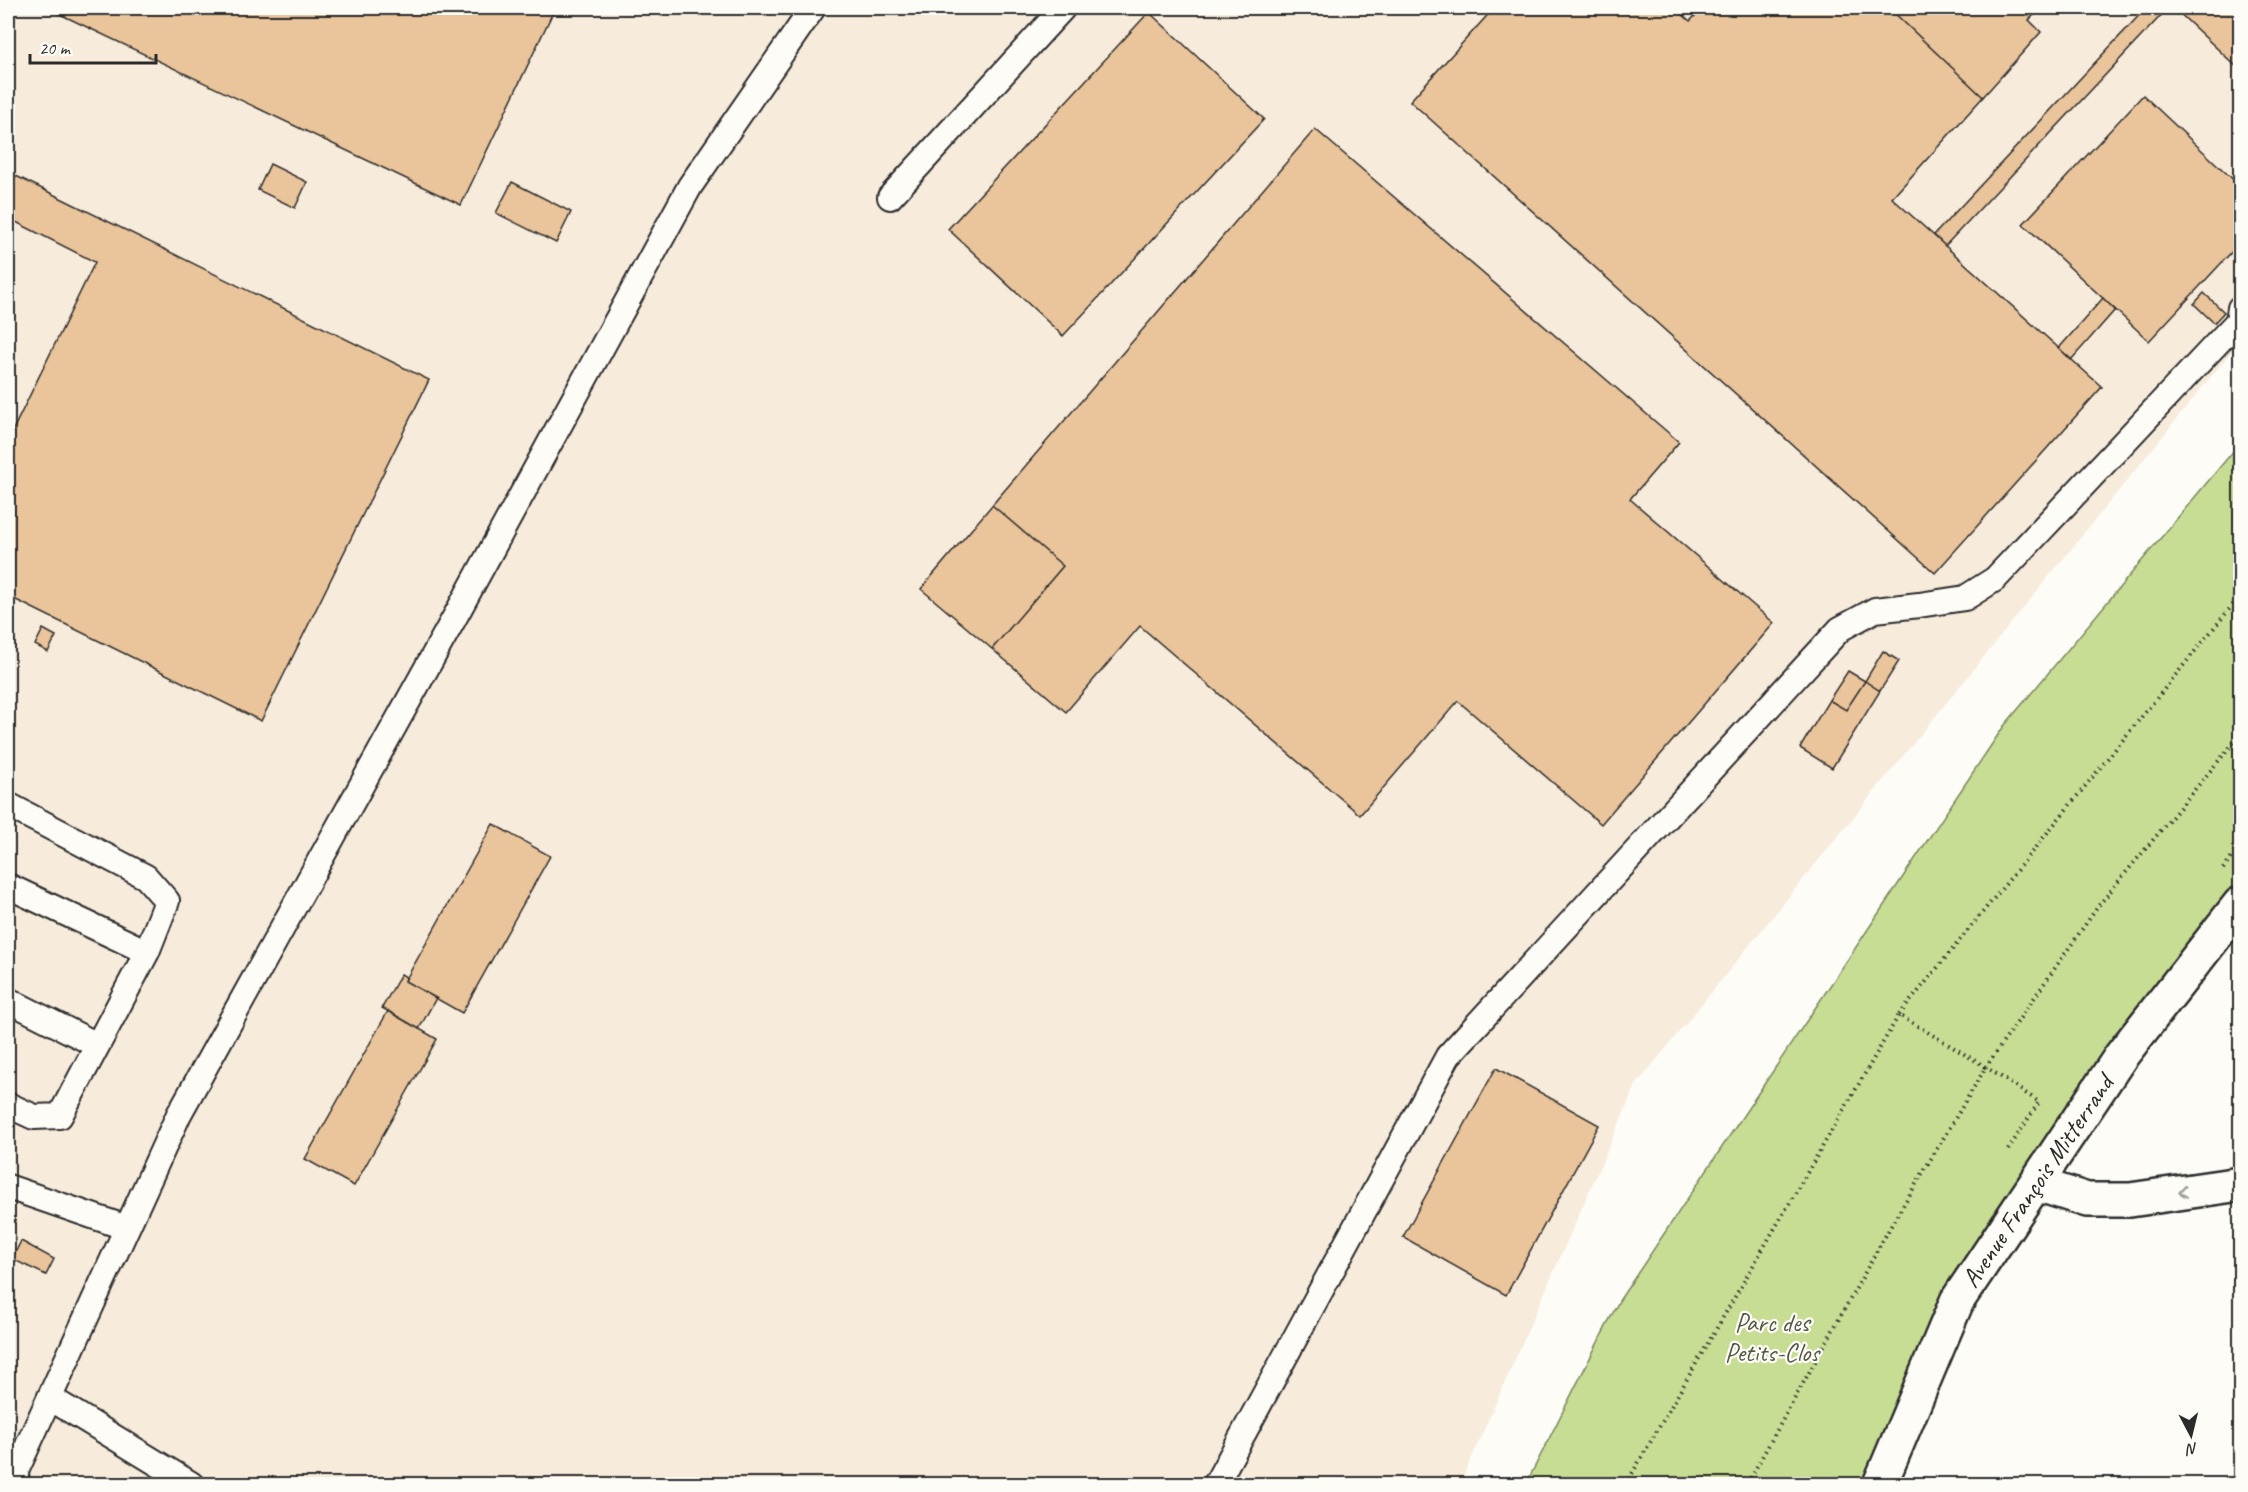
<svg xmlns="http://www.w3.org/2000/svg" width="2248" height="1492" font-family="Caveat,sans-serif">
<style>
.built{fill:#f7ebdb}
.green{fill:#c7dd93;stroke:#79845f;stroke-width:1.5}
.building{fill:#eac49a;stroke:#2b2b2b;stroke-width:1.5}
.lines{fill:none;stroke-linecap:round;stroke-linejoin:round}
.lane-casing{stroke:#2b2b2b;stroke-width:28}
.street-casing{stroke:#2b2b2b;stroke-width:38}
.path{stroke:#2b2b2b;stroke-width:4;stroke-dasharray:1.5 4.5;stroke-linecap:butt}
.lane{stroke:#fdfcf7;stroke-width:24}
.street{stroke:#fdfcf7;stroke-width:33}
.oneway{stroke:#9e9e9b}
.labels{text-anchor:middle;stroke-width:4.5;stroke-linejoin:round;paint-order:stroke}
.street-label{font-size:26px;fill:#2b2b2b;stroke:#fdfcf7}
.park-label{font-size:26px;fill:#525845;stroke:#fdfcf7}
</style>
<rect width="100%" height="100%" fill="#fdfcf7"/>
<filter id="ink" filterUnits="userSpaceOnUse"><feTurbulence type="fractalNoise" baseFrequency=".0167" numOctaves="2"/><feDisplacementMap in="SourceGraphic" scale="12" xChannelSelector="R" yChannelSelector="G"/><feConvolveMatrix kernelMatrix="1 2 1 2 8 2 1 2 1" color-interpolation-filters="sRGB"/></filter>
<g filter="url(#ink)">
<path class="built" d="M8 8H2240V341L1636 1085 1460 1484H8Z"/>
<path class="green" d="M2240 443V882L1946 1288 1878 1484H1526L1619 1301 2004 726Z"/>
<path class="building" d="M47 8H555L461 205Z
M1494 8H1675L1690 21 1703 8H1889L1983 97 1892 198 2102 387 1935 573 1410 101Z
M1889 8H2041L2029 20 2041 32 1983 97Z
M2146 8H2168L1945 246 1934 235Z
M2174 8H2240V70Z
M1149 12 1264 119 1063 336 948 229Z
M2143 95 2240 186V243L2149 341 2023 224Z
M1315 129 1679 442 1630 499 1774 623 1601 824 1458 701 1360 815 1140 626 1066 712 992 649 1063 566 992 505Z
M270 164 307 182 295 208 258 190Z
M8 172 429 380 261 721 8 596V440L95 262 8 218Z
M512 182 571 212 556 243 496 213Z
M2204 293 2224 312 2214 323 2194 304Z
M2103 298 2115 310 2071 360 2059 348Z
M992 505 1063 566 992 649 921 589Z
M43 629 56 636 48 652 35 645Z
M1883 651 1899 661 1880 691 1865 681Z
M1848 671 1865 681 1846 710 1829 700Z
M1865 681 1880 691 1832 768 1800 748 1829 700 1846 710Z
M493 824 550 856 462 1013 405 981Z
M401 974 406 977 405 981 436 998 419 1029 382 1008Z
M388 1011 437 1039 354 1186 305 1159Z
M1496 1068 1599 1125 1506 1295 1403 1237Z
M21 1241 54 1259 46 1275 12 1259Z"/>
<g class="lines">
<g class="lane-casing">
<path id="lane" d="M890 197 1063 8
M8 805 146 877 167 901 147 952 60 1116 34 1117 8 1105
M8 886 147 952
M8 1000 97 1045
M8 1187 127 1228
M50 1398 191 1484
M12 1480 179 1114 456 615 690 186 813 8
M1216 1484 1448 1056 1840 629 1875 610 1919 605 1965 598 1995 579 2238 321 2240 308"/>
</g>
<g class="street-casing">
<path id="street" d="M2037 1184 2087 1200H2130L2240 1184
M10 1484 12 1480
M1880 1484 1957 1301 2121 1056 2240 904"/>
</g>
<path class="path" d="M2223 869 2240 847
M1899 1015 2240 596
M2008 1150 2039 1102 1986 1067 2099 905 2240 735
M1626 1484 1899 1015 1986 1067 1892 1224 1747 1484"/>
<use href="#lane" class="lane"/>
<use href="#street" class="street"/>
</g>
<defs><path id="oneway-chevron" d="M-2-3.5L2.5 0L-2 3.5" fill="none" stroke-width="1.6" stroke-linecap="round" stroke-linejoin="round" transform="scale(1.5)"/></defs>
<use class="oneway" href="#oneway-chevron" transform="translate(2183 1192) rotate(172)"/>
</g>
<g class="labels">
<g class="street-label">
<text transform="translate(2037 1181) rotate(-56)" y="9">Avenue François Mitterrand</text>
</g>
<g class="park-label">
<text x="1772" y="1331">Parc des<tspan x="1772" dy="30">Petits-Clos</tspan></text>
</g>
</g>
<rect width="2248" height="1492" fill="none" stroke="#fdfcf7" stroke-width="30"/>
<rect x="15" y="15" width="2218" height="1462" fill="none" stroke="#2b2b2b" stroke-width="2" filter="url(#ink)"/>
<g transform="translate(2191 1435) rotate(173)" stroke="#fdfcf7" stroke-width="4.5" paint-order="stroke">
<path d="M0-4.5L10 22L0 15L-10 22Z" fill="#2b2b2b"/>
<text y="-9" font-size="16" font-weight="bold" text-anchor="middle" fill="#2b2b2b">N</text>
</g>
<path d="M30 54v9h126v-9" fill="none" stroke="#2b2b2b" stroke-width="3"/>
<text x="39" y="54" font-size="18" fill="#2b2b2b" stroke="#fdfcf7" stroke-width="4.5" paint-order="stroke">20 m</text>
</svg>
